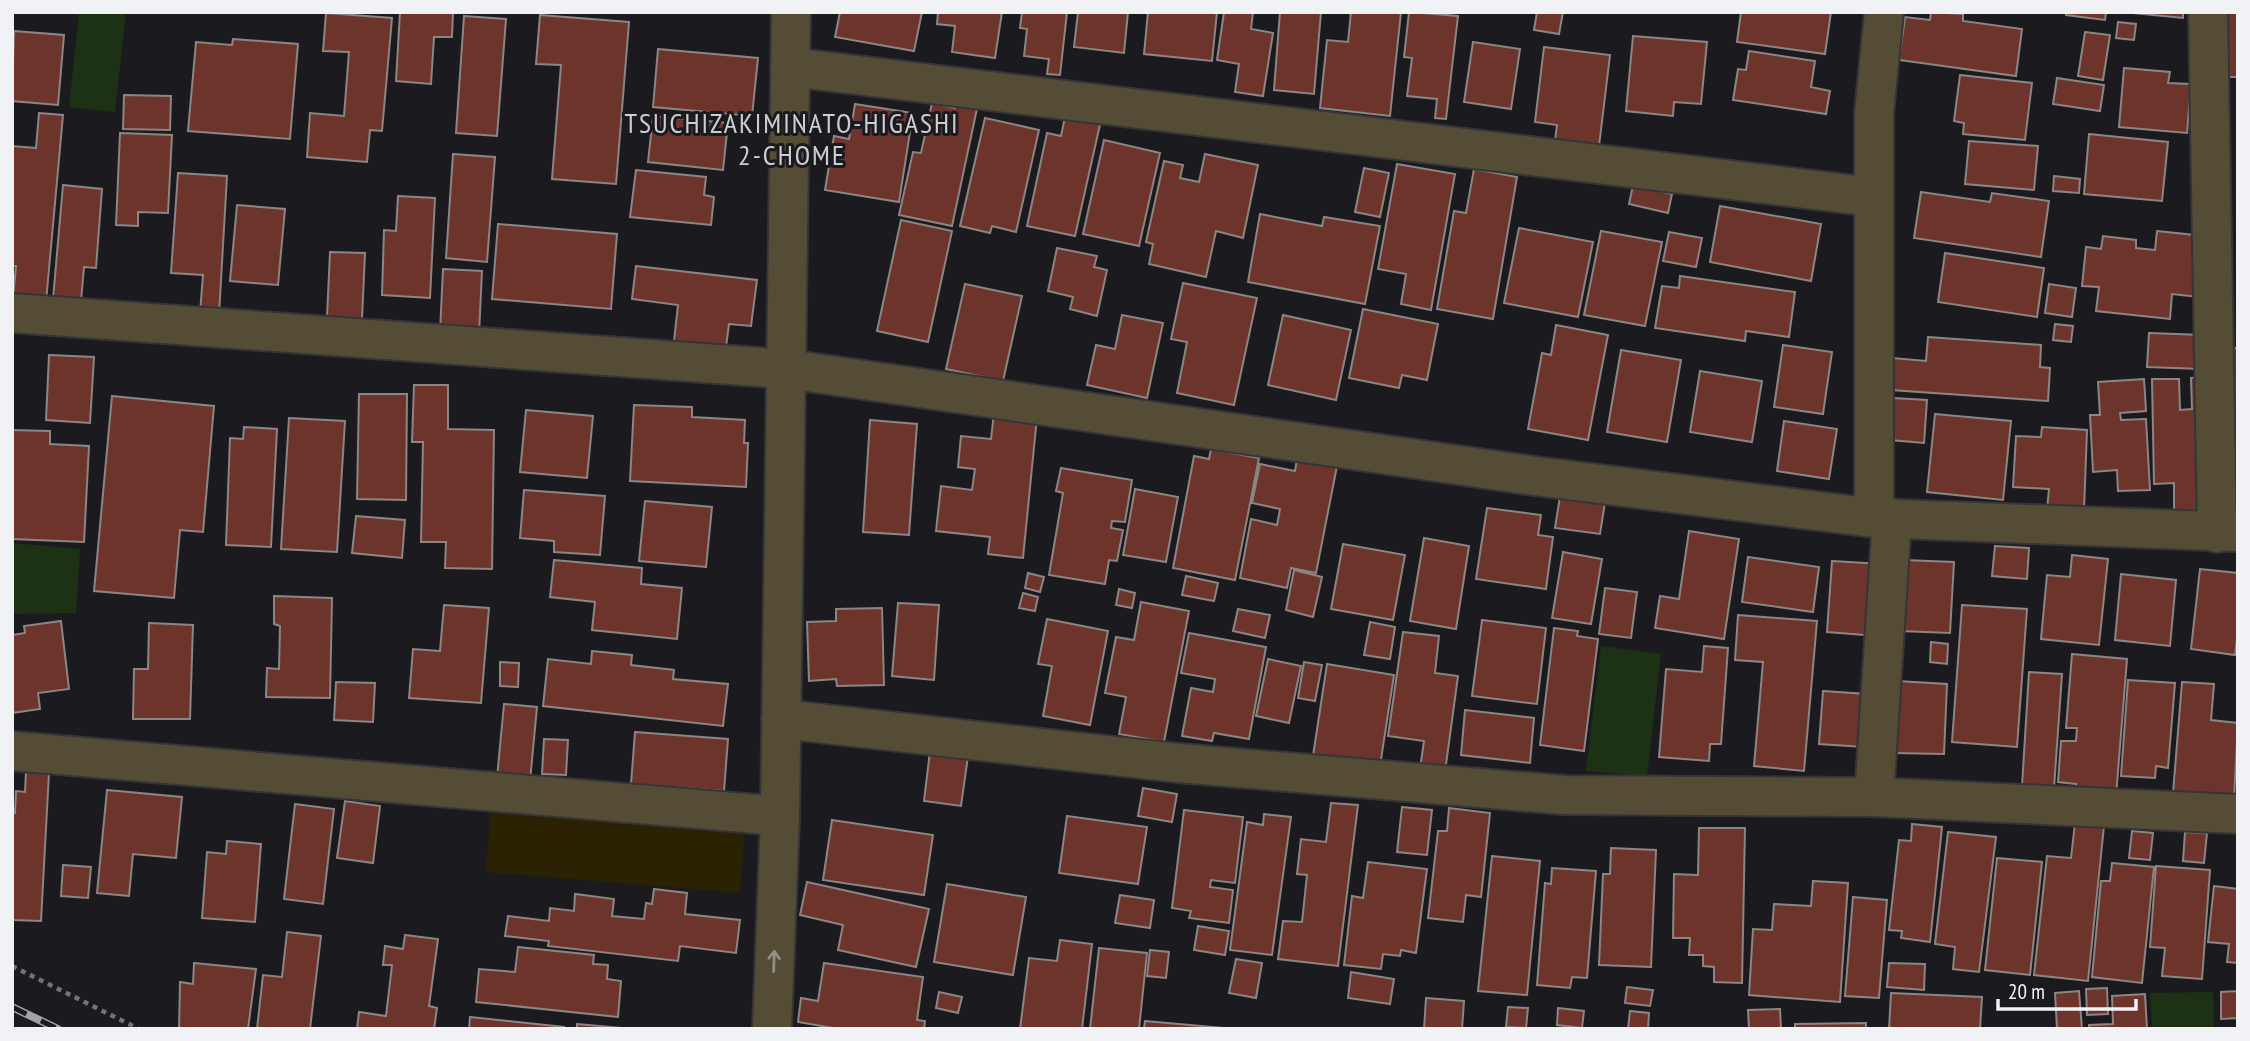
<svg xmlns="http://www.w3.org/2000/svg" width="2250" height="1041" font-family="'PT Sans Narrow',sans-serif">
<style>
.green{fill:#1d3215}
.sand{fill:#2a2202}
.building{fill:#6d342c;stroke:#8c8584;stroke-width:2}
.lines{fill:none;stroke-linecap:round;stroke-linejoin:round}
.minor-casing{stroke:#353539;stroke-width:42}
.path{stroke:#737377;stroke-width:4.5;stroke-dasharray:5 5;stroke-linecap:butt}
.minor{stroke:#554c35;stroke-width:38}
.rail-casing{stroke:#a1a2a5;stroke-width:8}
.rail{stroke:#1b1b1f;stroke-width:5;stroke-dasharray:16;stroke-linecap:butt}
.oneway{stroke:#938e82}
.labels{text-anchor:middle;stroke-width:6;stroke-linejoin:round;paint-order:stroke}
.neighbourhood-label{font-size:28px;letter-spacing:2px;fill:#cdced4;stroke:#1b1b1f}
</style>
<rect width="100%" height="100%" fill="#1b1b1f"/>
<path class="green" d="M79 12H126L115 112 69 107Z
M12 543 80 549 76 613 12 614Z
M1601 646 1661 654 1647 776 1586 771Z
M2213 992 2214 1029H2152L2150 993Z"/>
<path class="sand" d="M491 806 745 826 740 893 486 872Z"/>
<path class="building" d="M400 12H453L452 37H434L431 84 396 81Z
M840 12H922L914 51 835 37Z
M938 12H1002L995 58 952 52 955 26 937 24Z
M1022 12H1067L1060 75 1047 74 1049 59 1024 56 1027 29 1020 28Z
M1078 12H1128L1124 53 1074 47Z
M1148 12H1217L1212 61 1144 54Z
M1224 12H1253L1251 29 1273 33 1263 96 1235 92 1239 64 1217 60Z
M1280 12H1321L1314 94 1274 90Z
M1351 12H1401L1390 116 1320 108 1327 40 1348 42Z
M1409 12 1458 16 1446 119 1435 118 1437 99 1407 96 1412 58 1404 57Z
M1537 12H1563L1559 34 1534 30Z
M1741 12H1831L1825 54 1737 42Z
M1931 12 1963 14V21L2022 29 2016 76 1899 60 1905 17 1930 20Z
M2066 12H2106L2105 20 2066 15Z
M2122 12H2183V18Z
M2222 12H2238V77H2222Z
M326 13 392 18 382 131 370 130 367 162 307 157 310 113 344 116 349 52 323 51Z
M540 15 629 22 616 184 552 179 561 65 536 64Z
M464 16 506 19 497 136 456 133Z
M2118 22 2136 24 2134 40 2116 38Z
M14 31 64 35 58 105 12 101Z
M2085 32 2110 35 2103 80 2078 76Z
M1633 36 1707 42 1701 104 1674 102 1673 116 1626 111Z
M233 39 298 44 290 139 188 131 196 42 232 45Z
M1473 42 1520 49 1511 109 1464 102Z
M1544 47 1610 55 1599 146 1555 140 1557 125 1535 122Z
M658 49 758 58 752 116 653 107Z
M1749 51 1815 61 1811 87 1830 91 1826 114 1733 100 1738 69 1746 70Z
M2124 68 2170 72 2168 83 2191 84 2187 133 2119 127Z
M1960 75 2032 83 2025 140 1963 134 1964 123 1954 121Z
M2057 78 2104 85 2100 111 2053 104Z
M124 95 171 96 170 130 123 129Z
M957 99 978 104 952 226 899 215 913 152 921 153 932 103 955 108Z
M855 104 913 113 899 202 825 190 834 136 849 139Z
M1066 112 1101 120 1075 236 1027 226 1047 133 1061 136Z
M39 113 63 115 46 302 13 299 16 266H12V146L36 148Z
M653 116 728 123 723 170 648 162Z
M985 118 1039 130 1016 232 992 226 990 233 960 226Z
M120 133 172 135 168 213 138 212V226L116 225Z
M2089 134 2168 142 2162 201 2084 194Z
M1104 140 1160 153 1139 246 1083 234Z
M1969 141 2038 146 2034 190 1965 184Z
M453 154 495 157 487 262 446 258Z
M1205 154 1258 165 1243 238 1216 231 1206 277 1149 264 1153 244 1146 242 1164 161 1183 165 1180 178 1199 182Z
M1397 164 1455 174 1431 310 1401 304 1406 274 1378 269Z
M1364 168 1389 173 1380 217 1355 212Z
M1474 169 1517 177 1493 319 1437 309 1454 211 1466 213Z
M636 170 706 177 704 195 714 197 711 225 630 217Z
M178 173 227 176 219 315 200 313 203 275 171 273Z
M2054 176 2080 179 2079 193 2053 191Z
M63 185 102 189 96 268 84 267 81 301 53 299Z
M1633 185 1672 194 1668 213 1629 204Z
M1921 192 1990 202 1992 193 2049 201 2041 257 1914 238Z
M398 196 435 198 430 298 382 295 384 230 396 231Z
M237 205 285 209 278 285 230 281Z
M1720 206 1821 224 1811 281 1710 262Z
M1260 214 1322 226 1324 217 1380 226 1365 304 1248 282Z
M901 220 952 231 928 342 877 331Z
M498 224 617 234 611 309 492 299Z
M1519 228 1593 242 1578 317 1504 303Z
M1601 231 1662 242 1645 326 1584 315Z
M2157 231 2204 236 2198 297 2172 294 2170 319 2096 311 2099 287 2082 286 2086 247 2101 249 2103 236 2136 240V248L2155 250Z
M1669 232 1702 238 1696 267 1663 261Z
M1057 248 1097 256 1094 267 1107 270 1097 316 1070 309 1073 297 1048 291Z
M330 252 365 253 362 319 327 317Z
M1945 253 2044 268 2037 317 1938 302Z
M636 266 757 280 751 326 729 324 726 347 674 341 678 305 632 299Z
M443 269 482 271 479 334 440 332Z
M1680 276 1795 292 1789 337 1746 331 1745 341 1655 328 1662 286 1679 288Z
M1183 283 1257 298 1234 405 1177 393 1187 342 1171 339Z
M965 284 1022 296 1003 381 946 369Z
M2049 284 2076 288 2072 317 2045 313Z
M1363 309 1438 324 1427 380 1402 375 1399 388 1349 378Z
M1122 315 1163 323 1147 398 1087 385 1096 345 1115 349Z
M1283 315 1351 330 1336 400 1268 385Z
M2055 324 2073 326 2071 342 2053 340Z
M1556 325 1608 335 1588 440 1528 429 1542 353 1551 355Z
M2149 333 2203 335 2201 369 2147 367Z
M1928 337 2041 345 2040 367 2050 368 2048 401 1891 390 1893 358 1926 361Z
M1783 345 1832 352 1823 414 1774 407Z
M2225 348H2238V458H2232Z
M1621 350 1681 360 1667 442 1607 432Z
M49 355 94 357 90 423 46 420Z
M1700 371 1762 381 1752 442 1690 432Z
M2205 377 2209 510 2174 511V483L2154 484 2152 379H2179L2180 410 2192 409 2191 378Z
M2144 379 2146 411 2120 413 2121 420 2146 419 2150 490 2118 491 2117 470 2093 472 2090 415H2100L2098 382Z
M414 385H448V429L494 430 492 569 445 568 446 542H421L423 442H412Z
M359 394H407L406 500 357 499Z
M112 396 214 406 203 532 180 530 174 598 94 591Z
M1893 398 1927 400 1924 443 1890 440Z
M634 405 692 407V417L745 420 744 443H748L746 487 630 481Z
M526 410 593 416 587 478 520 472Z
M994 413 1037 417 1023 558 988 554 990 537 936 531 941 486 972 490 975 469 958 467 961 436 991 439Z
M1935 414 2011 421 2003 500 1927 492Z
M289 418 345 421 337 552 281 549Z
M870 420 917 424 909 535 863 532Z
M1784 421 1837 429 1829 479 1777 471Z
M244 427 277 429 271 547 226 545 230 438 243 439Z
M2042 427 2087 430 2084 510 2047 509 2049 489 2013 487 2016 436 2041 437Z
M12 430 50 431V444L89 446 84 542 12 539Z
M1211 449 1259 458 1235 580 1173 568 1194 456 1209 459Z
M1297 459 1337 466 1316 573 1291 568 1287 588 1240 578 1251 519 1277 525 1280 509 1252 503 1260 464 1295 471Z
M1061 468 1132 480 1125 522 1112 521 1111 528 1123 530 1117 561 1109 560 1105 584 1049 575 1063 493 1056 491Z
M1135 489 1178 497 1166 562 1123 555Z
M524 490 605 496 600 555 554 552V541L520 538Z
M1561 490 1606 496 1600 534 1555 528Z
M645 501 712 507 706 567 639 561Z
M1487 508 1541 515 1538 535 1553 537 1546 589 1476 579Z
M356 516 405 520 402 558 352 553Z
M1689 531 1739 539 1724 639 1655 628 1660 596 1679 599Z
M1424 538 1469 546 1456 629 1410 621Z
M1343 544 1405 555 1393 620 1331 609Z
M1995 546 2029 548 2027 579 1992 576Z
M1563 552 1602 559 1591 624 1552 618Z
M2072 555 2108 559 2099 645 2041 639 2047 575 2070 577Z
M1748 557 1819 567 1813 612 1742 602Z
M554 560 642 568 641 584 682 588 677 639 592 630 595 602 550 597Z
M1904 560 1954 562 1950 633 1900 631Z
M1832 561 1882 564 1877 636 1827 632Z
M2200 569 2238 573V630L2235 655 2191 649Z
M1294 570 1322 577 1313 617 1286 610Z
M1028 573 1044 577 1040 592 1025 588Z
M2121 574 2176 580 2170 646 2115 640Z
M1186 576 1218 583 1214 601 1182 595Z
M1605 588 1637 592 1631 638 1599 634Z
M1119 589 1135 593 1132 608 1116 605Z
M1023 593 1038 597 1035 611 1019 608Z
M274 596 332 598 330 698 266 697 267 668 279 669 280 626 274 624Z
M1141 602 1189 611 1164 742 1119 734 1126 697 1105 693 1116 637 1134 640Z
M898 603 939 605 934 680 892 676Z
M444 605 489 608 481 703 409 698 413 649 440 651Z
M1962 605 2027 609 2017 747 1952 742Z
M882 608 884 685 837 686 836 679 809 681 807 622 836 621V609Z
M1238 609 1270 615 1265 638 1233 631Z
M1738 615 1817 621 1804 771 1754 766 1763 662 1735 660Z
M1047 619 1108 631 1090 725 1043 716 1052 666 1038 664Z
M1482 620 1546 628 1537 704 1472 696Z
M61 621 69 689 38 693 40 709 12 713V635L25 633 24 626Z
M1370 622 1395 627 1390 659 1364 655Z
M149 623 193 625 190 719H133L134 669H148Z
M1554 628 1578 631 1577 636 1598 639 1584 751 1540 745Z
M1403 632 1439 636 1435 673 1458 676 1445 772 1420 769 1424 741 1388 736Z
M1189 633 1266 647 1249 739 1214 733 1212 741 1182 736 1191 688 1213 692 1215 679 1181 673Z
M1931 642 1948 644 1947 664 1930 662Z
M1704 646 1728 648 1721 744H1710L1709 761 1659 757 1666 669 1702 672Z
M592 651 632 655 631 665 674 670 673 679 728 684 723 726 543 706 548 659 591 664Z
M2072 654 2127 659 2116 796 2075 794 2076 784 2058 782 2061 741H2076L2077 728H2066Z
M1268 659 1301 666 1289 723 1256 716Z
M500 662 519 663 518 687 500 686Z
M1304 662 1322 665 1315 701 1298 698Z
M1327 664 1394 675 1380 766 1313 756Z
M2029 672 2062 674 2054 788 2022 786Z
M2128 680 2175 683 2168 768 2156 766 2155 778 2121 776Z
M1897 681 1947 684 1944 754 1894 753Z
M336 682 375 683 373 722 334 720Z
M2182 682 2214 684 2211 720 2238 723 2234 798 2173 793Z
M1823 691 1867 694 1864 747 1819 744Z
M504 704 537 707 530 781 497 778Z
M1465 710 1534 718 1530 763 1461 755Z
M635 732 728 739 724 791 631 784Z
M544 739 568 740 566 775 542 774Z
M930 751 968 756 961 806 924 801Z
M26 771 49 773 41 921 12 920V813H15L16 791 25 792Z
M1143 788 1177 794 1172 822 1138 816Z
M107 790 182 797 176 858 133 854 129 896 97 893Z
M345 801 380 806 373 863 337 858Z
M1331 803 1358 805 1338 966 1278 959 1283 921 1302 922 1307 875 1297 874 1301 839 1326 842Z
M295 804 334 809 323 904 284 899Z
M1402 807 1432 810 1427 855 1397 852Z
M1449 808 1490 813 1481 897 1466 895 1463 922 1428 918 1438 831H1447Z
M1184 810 1243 817 1235 883 1211 880 1210 887 1233 890 1229 923 1189 918 1191 911 1172 908Z
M1264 814 1291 817 1272 955 1230 950 1247 822 1263 825Z
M1067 816 1147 827 1138 884 1059 873Z
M832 820 933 835 924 895 823 880Z
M2075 823 2104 826 2088 981 2034 975 2047 856 2071 858Z
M1912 824 1942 827 1930 942 1901 938 1902 931 1889 930 1899 840 1911 841Z
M1699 828H1745L1742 983 1714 982V967L1703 966V955H1689L1690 938H1673L1674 874 1698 875Z
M2132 831 2153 833 2150 860 2129 858Z
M1948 832 1996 837 1979 972 1953 969 1955 947 1935 944Z
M2185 832 2207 833 2204 863 2183 861Z
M227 841 261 844 255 922 202 918 207 852 226 854Z
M1611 848 1656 850 1651 967 1599 965 1603 874H1610Z
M1492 856 1540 861 1527 995 1478 991Z
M1997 858 2042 862 2030 975 1985 970Z
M1368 862 1427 869 1416 953 1401 950 1400 956 1383 954 1381 969 1344 965 1352 896 1363 898Z
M2112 863 2154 867 2142 983 2092 977 2101 881H2110Z
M63 865 91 867 88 898 61 896Z
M2156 866 2210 870 2202 979 2162 976 2165 948 2150 947Z
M1552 868 1596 871 1587 978 1572 977 1570 988 1537 985 1545 883 1551 884Z
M1813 881 1848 883 1840 1002 1749 995 1753 929 1772 930 1774 904 1811 906Z
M807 882 929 909 916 967 838 950 843 925 800 915Z
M947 884 1026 897 1013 975 934 962Z
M2214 886 2238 889V963L2227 962 2229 944 2208 942Z
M654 889 687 893 685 914 740 920 736 953 680 946 678 961 548 946 549 941 505 936 508 916 549 921 550 908 574 911 575 894 614 899 612 916 644 919 646 903 652 904Z
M1120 895 1154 900 1150 928 1115 923Z
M1853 897 1887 900 1879 998 1845 996Z
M1198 926 1229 931 1225 955 1194 950Z
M287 932 321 936 310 1029H257L263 975 282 977Z
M405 935 438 939 429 1006 437 1008 434 1029H357L359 1012 386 1016 392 965H383L385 946 403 949Z
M1060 940 1092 944 1082 1029H1020L1029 958 1057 961Z
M518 947 594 955 593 964 608 965 607 979 621 981 618 1017 476 1002 479 969 515 972Z
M1099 948 1147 953 1139 1029H1090Z
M1150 950 1169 952 1166 978 1147 976Z
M1236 959 1262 963 1256 998 1229 993Z
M194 963 256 969 248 1029H179L180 982 193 984Z
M824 963 923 977 917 1020 925 1021 924 1029H839L798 1022 801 998 818 1001Z
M1889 963 1925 964 1924 990 1887 987Z
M1351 972 1394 979 1390 1004 1348 998Z
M1627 987 1653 990 1650 1006 1625 1003Z
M2107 988 2108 1014 2087 1015 2086 989Z
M2079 991 2082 1029H2057L2055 993Z
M2238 991V1018L2221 1019V992Z
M939 992 962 997 958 1013 936 1008Z
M1891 993 1982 997 1980 1029H1889Z
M2145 994 2147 1029H2089V1025L2113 1024 2112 996Z
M1426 998 1464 1001 1462 1029H1424Z
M1508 1007 1528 1008 1526 1028 1506 1027Z
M1558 1008 1584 1011 1582 1028 1557 1025Z
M1780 1009 1781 1029H1749L1748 1010Z
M1630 1011 1649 1013 1648 1029H1628Z
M470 1017 564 1027V1029H469Z
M1145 1021 1235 1029H1144Z
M1866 1023V1029H1795V1024Z
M577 1024 633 1029H577Z"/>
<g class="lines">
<g class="minor-casing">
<path id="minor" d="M2208 12 2217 533
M790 67 1873 197
M12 313 787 369 1535 476 1874 518 2238 532
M1874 518V113L1884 12
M781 719 1178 763 1564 795 1874 797 2238 814
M12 751 780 816
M1874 797 1892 518
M772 1029 780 816 791 12"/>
</g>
<path class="path" d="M12 966 139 1029"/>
<use href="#minor" class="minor"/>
<g class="rail-casing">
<path id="rail" d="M12 1007 58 1029"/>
</g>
<use href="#rail" class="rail"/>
</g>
<defs><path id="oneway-shaft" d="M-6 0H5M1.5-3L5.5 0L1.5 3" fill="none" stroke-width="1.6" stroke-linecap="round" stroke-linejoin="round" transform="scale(1.75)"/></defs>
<use class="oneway" href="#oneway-shaft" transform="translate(774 961) rotate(-88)"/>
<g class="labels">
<g class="neighbourhood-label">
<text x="792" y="133">TSUCHIZAKIMINATO-HIGASHI<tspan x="792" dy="32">2-CHOME</tspan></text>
</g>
</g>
<rect width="2250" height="1041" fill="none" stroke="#f1f2f5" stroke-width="28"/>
<path d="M1998 999v10h138v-10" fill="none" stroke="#f1f2f5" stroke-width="3.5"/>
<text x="2008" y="999" font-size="21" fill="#f1f2f5" stroke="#1b1b1f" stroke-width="5" paint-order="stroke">20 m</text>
</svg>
